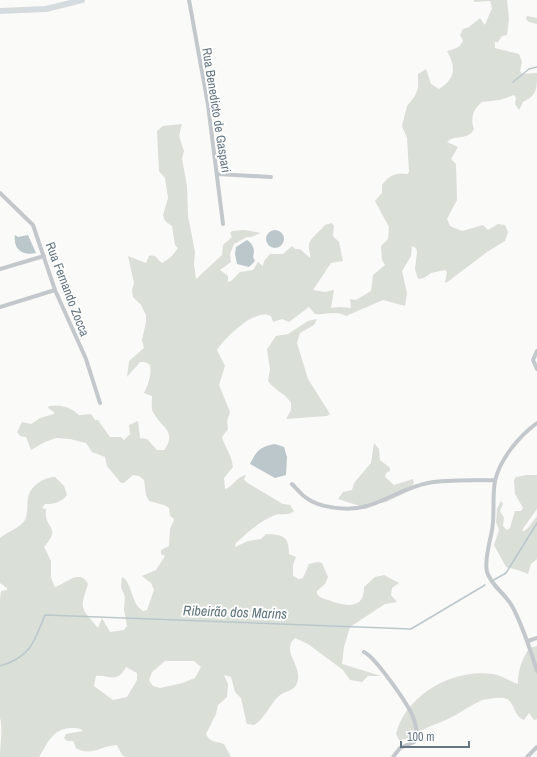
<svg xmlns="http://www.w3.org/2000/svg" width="537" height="757" font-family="'Archivo Narrow',sans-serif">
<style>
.green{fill:#dadfd7;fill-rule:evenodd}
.water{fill:#bbc7cb}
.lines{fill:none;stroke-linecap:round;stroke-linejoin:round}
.stream{stroke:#bbc7cb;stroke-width:1.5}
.street{stroke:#c3c8cc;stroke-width:4}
.secondary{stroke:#d6dbdf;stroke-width:6}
.labels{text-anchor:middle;stroke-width:4;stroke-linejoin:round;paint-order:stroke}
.street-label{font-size:13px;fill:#657683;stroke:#fff}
.water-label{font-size:14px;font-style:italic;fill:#60757c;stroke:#fff}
</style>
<rect width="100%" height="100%" fill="#fafaf8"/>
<path class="green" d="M473 0H507L509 19 507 35 502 36 498 42H495V48L519 54 522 62 520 71 522 74 537 73C537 90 537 95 523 102L519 110 515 104 516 98 514 95 500 100 482 102C473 109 470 119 474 129 468 141 455 134 447 142L458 147 451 159 456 164 457 200 447 219 450 226 462 231 483 225 488 230 498 224 505 225 508 232 505 241 487 252 446 283 445 282 447 272 445 270 431 273 424 278 418 279 415 269 417 252 416 248 412 246 411 256 402 271 407 293 405 306 383 300 346 316C337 310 325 315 315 314L309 307 289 322 282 319 273 322 271 316C256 307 225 338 217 350L225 366 219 385 230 412 227 421 228 429 222 437C226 450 231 453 233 467L224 478 225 489C233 487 236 477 246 475L244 479 246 482 283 504 290 505 294 511C289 516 281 513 275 515 260 521 248 532 236 543L235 547 248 541 261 539 266 534C282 535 289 535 289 554L296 557 293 565V576L299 579 303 578 309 564 318 562 322 563 328 577 325 584 317 591V594C320 598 324 599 328 600 343 606 365 611 364 587L375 577 384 575 399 583 392 588 391 595 397 602 385 604 350 627 344 647 342 664 381 676H368L362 682 350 680 343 670 308 644 295 638C280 651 304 667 297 683 294 692 283 691 278 697 269 705 265 719 254 725L247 724 246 721 241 698 235 692 231 677 224 675 228 684 227 697 218 705 216 714 206 734C210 743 216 741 224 744L231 757H126L122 755 117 745C100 746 91 757 76 748L73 741H67L64 738 66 734 83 731C80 728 76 728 71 728 52 729 48 743 39 757H0C0 746 3 726 0 718V600L1 591 7 590V588L0 583V538C7 532 20 528 25 520 28 513 27 505 28 498 30 486 44 477 55 477L64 486 67 495C61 503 54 504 45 504L42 508 46 509C43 529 63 526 44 547L51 561V578L55 587C65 584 80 568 88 584 79 611 81 607 98 628L102 618 110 632 124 630 127 626 124 610 125 597 121 587 122 577C133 583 130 603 143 611L147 610 154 590 151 583 142 576 156 570 165 556 161 554V550L169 546 170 529 174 520 173 518 170 516 169 508 164 505 149 501 146 495 144 480 139 476 133 475 124 483H121L107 466 105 457 92 452 86 443 70 439 56 438 45 442 31 450 26 437 20 436 17 432 22 422 31 424 40 418 54 414V412L48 408 49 406C62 405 69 406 79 415L91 414 95 420H98L110 437H121L124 440 130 434 129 425 138 421 140 438 147 439 157 450H164C178 431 161 428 153 412 151 408 152 401 152 396L144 393C148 385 152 374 150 365L145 362H140L127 377 129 361 144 348 142 340 146 322V315L141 305 133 297 132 290 134 283 128 256 146 263 149 256C157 254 157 260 162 263L171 257 178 248 175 245 172 226 165 221 163 215 168 198 165 178 159 171 157 131 163 126 182 124 179 136 184 151 182 159 187 186 188 216 195 252 194 264 196 279 222 255 223 245 232 237 230 233 232 231 244 230 261 233 251 237H247L234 244 230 254 231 262 220 270 228 276V282L231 281 240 272 253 270 258 262 263 266 264 261 270 254H283L292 246 295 249H300L310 258C311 253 308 250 309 245 309 239 321 230 325 225L332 223 334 226 333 236 339 242 343 261 331 263 313 290 325 292 334 290 331 308 340 307 351 308 350 299 356 300 371 291 373 275 385 265 382 260 381 246 388 239 389 227 375 201 382 193V185C389 176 395 172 407 174L409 172 407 138 402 126 407 106 415 96 418 88V74L426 69 431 84 439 89C456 78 456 67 447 51 454 49 461 48 463 40L460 35 463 29 469 27 480 18 485 25 492 8 490 1 475 2ZM165 661H194L201 667 195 678 182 683 160 688 153 686 149 680 152 672ZM126 667 137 673V680L127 697 113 700 94 686 96 676C109 674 116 685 126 667Z
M527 16 537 18V24L529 22 526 19Z
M317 319 314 325 300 333 297 343 308 379 330 414 327 416 286 419 291 410V403C285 393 274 390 268 381L270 370 267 349 276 336 288 334 308 321Z
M374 443 379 449 380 460 390 468V471L386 473 385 477 394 485 413 479 414 483 405 493 386 502 360 506 338 499 343 492 352 490 354 483 371 463Z
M526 475H537V509L522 530 524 531 528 528 537 516V559L531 564 528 574 521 571 506 567 494 545 499 530 496 522 497 509 501 501 503 504 500 511 504 518 503 526 507 530 510 528 515 511H521L523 508 515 494 514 480 516 477Z
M537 646V719L534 720 529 713 524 720C513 716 515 700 504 698 500 697 484 699 480 701 469 706 459 714 448 719 434 725 419 730 406 739L399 740 396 734C406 694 454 668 493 674 501 675 509 681 518 684 518 669 522 660 529 648Z"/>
<path class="water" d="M266 239a9 9 0 1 1 18 0a9 9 0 1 1-18 0Z
M15 235 18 237 28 235 36 253C22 256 13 249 15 235Z
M247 240C254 245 255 250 253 257L255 261 249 267 237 264 235 254 236 247Z
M275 444 284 447 287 457 286 475 275 478 250 464C256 451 261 446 275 444Z"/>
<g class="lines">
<path class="stream" d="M513 82 529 69 537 67
M492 581 506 573 537 523
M0 666C31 657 34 642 45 615L411 629 485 585"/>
<path class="street" d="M189 0 208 105 223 224
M218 174 271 177
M0 193 33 225 55 290 86 359 100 403
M0 269 44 256
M0 307 55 290
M537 351 533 360 537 369
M537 423C519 436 500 459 495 481 492 497 495 514 492 530 490 542 484 560 487 572 492 587 505 593 512 606 523 626 530 649 537 671
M292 484C296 488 300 493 305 497 320 509 350 511 367 506 388 500 406 487 428 483 450 479 473 481 495 480
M528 641 537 638
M364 652C376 658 408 704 413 717 416 725 419 735 414 742L400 748 393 757
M527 757 537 747"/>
<path class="secondary" d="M0 11 46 9 82 0"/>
</g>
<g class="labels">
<g class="street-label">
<text transform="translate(217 110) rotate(81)" y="5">Rua Benedicto de Gaspari</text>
<text transform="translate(68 289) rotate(69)" y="5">Rua Fernando Zocca</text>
</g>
<g class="water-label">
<text transform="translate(235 612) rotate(2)" y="5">Ribeirão dos Marins</text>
</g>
</g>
<path d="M401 741v6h68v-6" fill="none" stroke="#657683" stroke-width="2"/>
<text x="407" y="741" font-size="12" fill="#657683" stroke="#ffffff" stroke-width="3" paint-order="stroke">100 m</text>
</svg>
